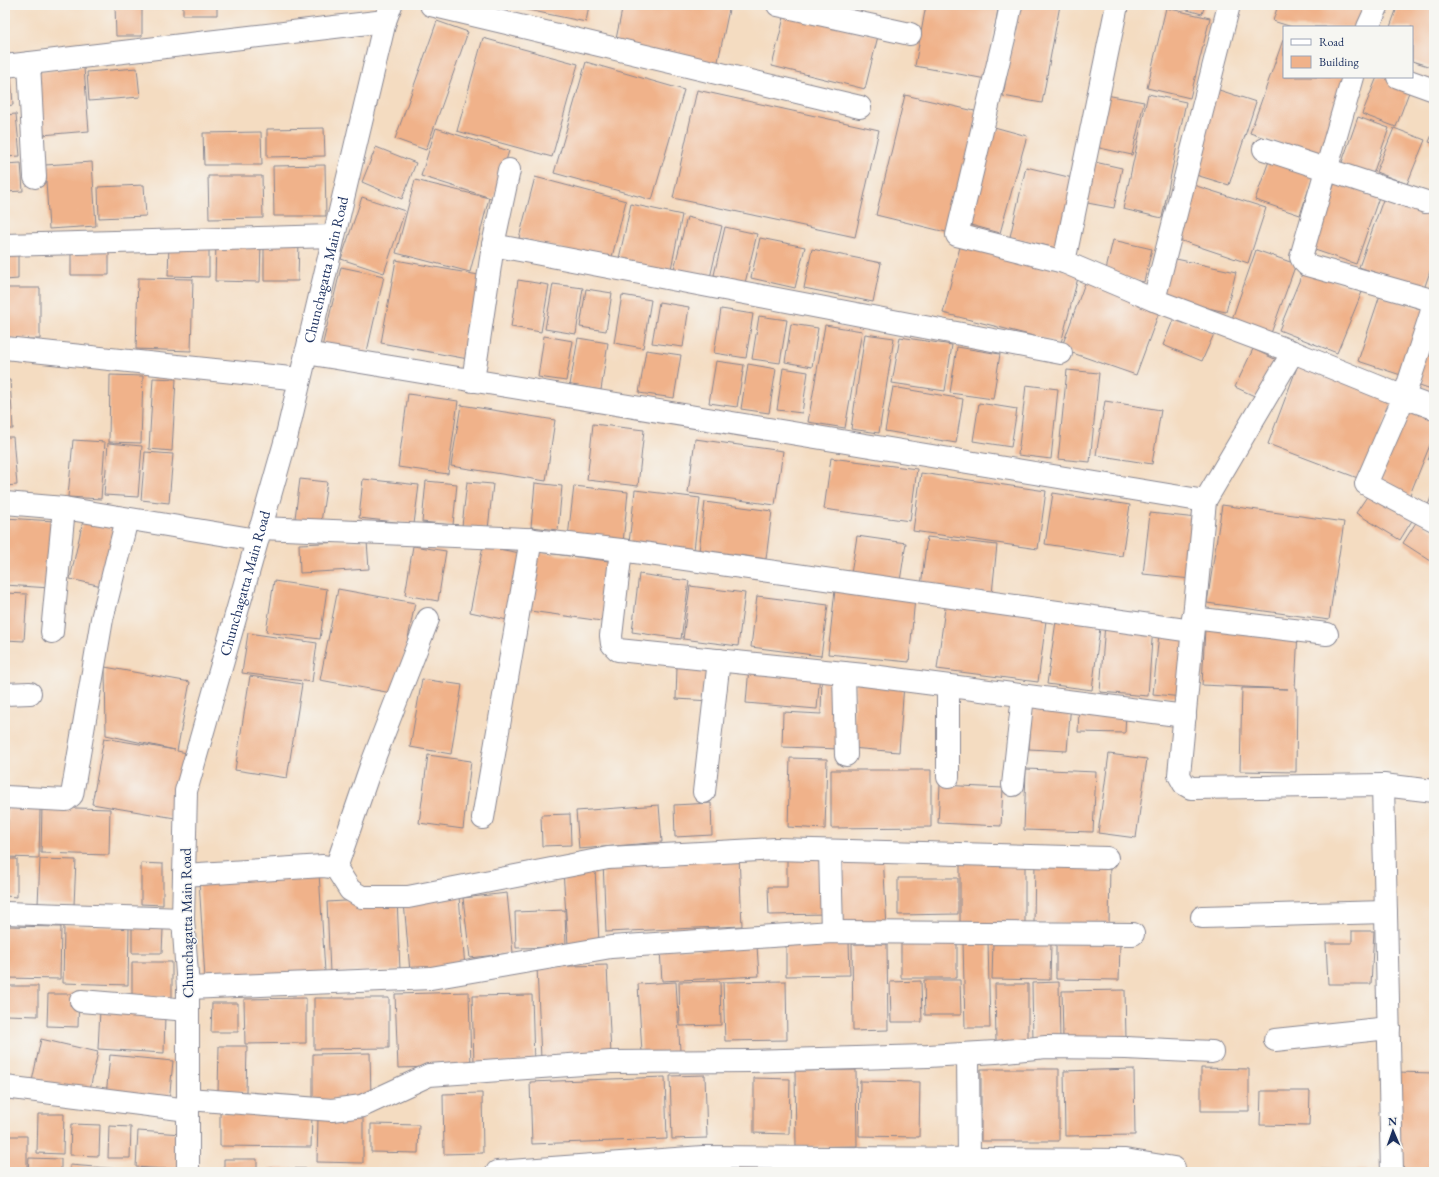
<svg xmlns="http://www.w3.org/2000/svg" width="1439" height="1177" font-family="'EB Garamond',serif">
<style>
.building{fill:#f0b28a}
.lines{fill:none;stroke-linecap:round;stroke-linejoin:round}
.minor-casing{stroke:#888690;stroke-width:24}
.minor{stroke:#fff;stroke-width:22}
.labels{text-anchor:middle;stroke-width:3;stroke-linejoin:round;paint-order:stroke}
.street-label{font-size:15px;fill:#1b2f5e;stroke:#f6f6f2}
</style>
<rect width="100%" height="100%" fill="#f6f6f2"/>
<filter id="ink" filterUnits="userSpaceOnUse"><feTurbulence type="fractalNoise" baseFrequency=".025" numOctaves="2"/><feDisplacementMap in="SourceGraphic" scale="8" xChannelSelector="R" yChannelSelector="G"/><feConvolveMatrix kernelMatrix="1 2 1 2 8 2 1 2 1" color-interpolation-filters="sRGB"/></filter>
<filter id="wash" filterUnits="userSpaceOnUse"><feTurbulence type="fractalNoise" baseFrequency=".012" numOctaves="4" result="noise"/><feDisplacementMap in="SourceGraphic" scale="16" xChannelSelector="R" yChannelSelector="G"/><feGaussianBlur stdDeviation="0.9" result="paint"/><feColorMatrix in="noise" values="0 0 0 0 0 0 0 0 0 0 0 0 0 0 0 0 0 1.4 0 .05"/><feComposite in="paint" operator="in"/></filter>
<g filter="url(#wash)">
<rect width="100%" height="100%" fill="#f4dcc1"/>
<g id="blocks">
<path class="building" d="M115 5H142V36H116Z
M183 5H217V15H183Z
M504 5H589L586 22Z
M623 5H730L717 66 615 44Z
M926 5H977L998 9 986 79 915 66Z
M1019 5H1060L1042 103 1003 96Z
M1169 5H1205L1202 14Z
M1278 5H1368V27H1292L1273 21Z
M1398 5H1434V68L1412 61V27H1390Z
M1166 8 1210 18 1190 98 1147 88Z
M785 13 878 36 865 89 772 66Z
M437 21 468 32 426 150 395 139Z
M483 38 578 64 552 157 457 131Z
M1283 40 1284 41V77H1352L1324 158 1250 133Z
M586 62 684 90 652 200 554 173Z
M84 68 89 131 42 135 37 72Z
M137 68 140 97 89 101 87 72Z
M5 76H11L13 105 5 106Z
M1377 77H1393L1412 84 1396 127 1362 114Z
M1213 88 1256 102 1229 185 1186 172Z
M697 90 879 130 855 237 673 198Z
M1148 94 1186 102 1162 218 1123 209Z
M905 95 979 112 950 233 876 215Z
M1106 95 1144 102 1132 155 1095 147Z
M16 114 20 156 5 157V115Z
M1358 117 1389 128 1372 177 1341 165Z
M987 125 1027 136 1000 233 960 222Z
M324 128 325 156 267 157V129Z
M436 128 509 151 494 199 421 176Z
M1394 128 1425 140 1407 184 1376 172Z
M1434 130V144L1429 142Z
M261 132 262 165H204L203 133Z
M376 147 416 163 402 199 362 182Z
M1270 158 1314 173 1300 215 1255 200Z
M1090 161 1122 168 1114 208 1082 202Z
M92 162 96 226 49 229 45 165Z
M21 163 23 191 5 192V164Z
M325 165 326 216H274L273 166Z
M1026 167 1077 179 1060 249 1010 237Z
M208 176H262L263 218 209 219Z
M535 177 626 201 611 261 519 238Z
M415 180 489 198 470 272 396 253Z
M1335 182 1379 197 1356 264 1312 249Z
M1190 184 1266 208 1248 263 1173 238Z
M144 185 146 216 99 218 98 187Z
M362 197 405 211 384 273 341 259Z
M1384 197 1434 214V260L1424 289 1359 267Z
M631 204 682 215 670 274 618 263Z
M5 205H6L8 233H5Z
M687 217 722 226 709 282 673 273Z
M725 227 757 234 745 283 714 275Z
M760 238 805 247 795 288 751 278Z
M264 240 299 241 298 281H264Z
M1113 240 1152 249 1144 282 1105 274Z
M216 242 261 243 260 282 215 281Z
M169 243 209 244V277L168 276Z
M961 243 1079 274 1061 343 943 313Z
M71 246H109V275H71Z
M812 249 881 263 873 302 804 288Z
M1256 250 1296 264 1270 336 1231 322Z
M5 253H18V279L5 280Z
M1167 257 1236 272 1226 312 1158 297Z
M396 260 484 276 468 359 381 343Z
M341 267 384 276 366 356 322 347Z
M1304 269 1362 292 1337 353 1279 330Z
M138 278 193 279 191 351 136 349Z
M518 280 549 285 541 332 511 327Z
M1086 280 1161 307 1136 375 1061 349Z
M553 284 583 288 576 334 545 329Z
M5 288H40V339H5Z
M586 289 612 293 606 331 580 327Z
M622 295 651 300 643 348 614 343Z
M1380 295 1429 312 1407 377 1358 361Z
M659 302 689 307 683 347 652 343Z
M721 309 753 314 746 358 714 353Z
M759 316 787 320 780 363 752 359Z
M1174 318 1214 334 1202 361 1163 345Z
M791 324 818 328 812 367 785 362Z
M825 325 862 331 845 428 808 422Z
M1434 329V391L1414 384Z
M865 334 894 338 879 433 851 429Z
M544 336 573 341 566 381 538 377Z
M900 337 952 345 945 391 892 383Z
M578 338 608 343 601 390 570 385Z
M957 347 1000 354 993 399 950 393Z
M1253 349 1281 362 1263 400 1235 387Z
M646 350 681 355 674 398 639 393Z
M716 361 744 365 737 407 709 403Z
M1299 362 1394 398 1363 480 1268 444Z
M748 364 776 369 769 413 741 409Z
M783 368 808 372 802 413 777 410Z
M1067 370 1099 373 1090 462 1058 459Z
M110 375 143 376 141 443 109 442Z
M153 378 176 379 172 451 149 449Z
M5 380H10L13 429H5Z
M1026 385 1058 389 1051 459 1018 455Z
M893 387 963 399 956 443 885 431Z
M408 394 458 401 448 474 398 467Z
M1105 401 1161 410 1152 464 1096 455Z
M979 403 1017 409 1011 447 973 441Z
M1409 403 1434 413V435L1409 497 1377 484Z
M461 405 555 420 546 481 451 466Z
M593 424 644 430 638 486 587 480Z
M5 437H13L17 485 5 486Z
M695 439 783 451 775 505 688 493Z
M73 440 105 442 101 499 68 497Z
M108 443 142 446 138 497 104 495Z
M1434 445V462L1428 460Z
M145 452 173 454 169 503 141 500Z
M831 458 917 469 910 521 824 509Z
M921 473 1046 491 1038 549 913 531Z
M300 479 327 482 321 522 295 518Z
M363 479 419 485 414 524 359 518Z
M426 481 457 484 453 525 422 522Z
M467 482 493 484 488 529 462 526Z
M535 483 562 486 558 530 531 527Z
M574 486 628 492 623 543 568 537Z
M635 490 700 498 694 550 629 543Z
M1434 491V511L1427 507Z
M1370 492 1413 519 1400 540 1356 513Z
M1053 493 1130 505 1122 556 1045 544Z
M705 502 772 511 766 559 699 551Z
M1222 505 1344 522 1329 620 1207 603Z
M1150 513 1197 518 1191 579 1143 574Z
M84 516 116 522 102 586 70 579Z
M5 518 55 521 50 588 5 585Z
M1417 521 1434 531V563L1403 543Z
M857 536 906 543 900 581 851 574Z
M927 537 997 545 992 594 921 586Z
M367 541 369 569 300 573 299 544Z
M413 546 446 551 438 601 405 595Z
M483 546 525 554 512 621 470 612Z
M538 552 617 562 609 622 530 611Z
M639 574 689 581 681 639 632 632Z
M274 581 327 589 320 639 266 632Z
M690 586 745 593 738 646 683 639Z
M338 589 415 603 397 694 320 680Z
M835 590 915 598 909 662 828 654Z
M5 593 27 594 24 641 5 640Z
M757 596 828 605 821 656 751 647Z
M946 600 1047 613 1038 682 937 669Z
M1057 614 1101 620 1092 690 1047 684Z
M1105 623 1153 626 1148 696 1100 692Z
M1205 628 1298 632 1295 689H1297L1296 772 1240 771 1242 688 1288 689 1202 685Z
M248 633 317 643 312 682 242 673Z
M1159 633 1189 636 1182 697 1153 694Z
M105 667 190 682 177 751 187 753 175 818 92 804 104 738 175 750 106 735Z
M677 667 713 669 711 701 676 699Z
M749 667 820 674 817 709 746 703Z
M822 675 843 676 841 749 782 747 783 712 821 714Z
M250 676 302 684 287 778 235 770Z
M422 679 462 685 451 754 410 747Z
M856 681 904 684 899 752 851 748Z
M1033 700 1071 703 1067 751 1029 749Z
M1079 710 1126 712 1125 733 1078 732Z
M1109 754 1147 759 1136 838 1098 833Z
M428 755 471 761 463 829 419 823Z
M790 758 827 759 825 829 788 827Z
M1026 769 1096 772 1093 832 1024 830Z
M831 770H931V827L831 828Z
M940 785 1003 788 1001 826 938 823Z
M711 803 712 835 675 837 674 805Z
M659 805 662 842 579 849 576 811Z
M42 807 110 809 109 855 41 853Z
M5 808H7L6 858H5Z
M8 808 40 809 39 858 7 857Z
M570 814 571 845 542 846 541 815Z
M739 855 742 926 606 932 603 862Z
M787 855H826L828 914 769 915 768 887H787Z
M883 855 887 928 842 930 839 857Z
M5 859H17V897L5 896Z
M40 859 76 860 74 905 38 904Z
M1025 862V929L960 930V863Z
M1035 862 1110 864 1109 925 1034 923Z
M141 863 163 864V905L141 904Z
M595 869 599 942 568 944 563 871Z
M319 872 325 972 205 979 199 880Z
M898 878H958V914L898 915Z
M507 893 513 953 470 958 463 898Z
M459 897 465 967 410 972 404 902Z
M397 898 400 970 330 973 327 902Z
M565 910 566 947 516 948 515 912Z
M5 926 61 927 60 979 5 978Z
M64 926 129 928 128 985 63 983Z
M132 928 163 929 162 953H132Z
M1352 931H1374L1371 984H1328L1326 943H1352Z
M957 940V978H901V941Z
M963 941H988L990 1028H965Z
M849 942 850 975 786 976V944Z
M993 942 1051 943 1050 980 992 979Z
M852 944H887L888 1030 853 1031Z
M1056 944H1120L1119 980 1056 979Z
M757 946 759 976 662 981 660 950Z
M132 962H172V997H132Z
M607 965 611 1056 541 1059 537 967Z
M924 980H960L961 1015H925Z
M720 981 721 1025 680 1026 679 982Z
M786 981 787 1040 725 1041 723 982Z
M921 981 922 1022H891L890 982Z
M676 982 680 1051 642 1053 638 984Z
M1059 982 1060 1041H1033L1032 983Z
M995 984H1028V1043H996Z
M6 986H38V1016L6 1015Z
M1125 990 1126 1039 1063 1040 1062 991Z
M469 992 471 1066 398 1068 395 994Z
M48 994H79L78 1027 47 1026Z
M532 995 534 1062 474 1063 472 996Z
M306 998V1043L245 1044 244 999Z
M314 998H389V1048L314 1049Z
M212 1003H238V1032H211Z
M100 1010 165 1014 164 1053 98 1049Z
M41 1039 98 1052 89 1094 32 1081Z
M219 1046H247L246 1092H218Z
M370 1053 371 1098 313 1100V1054Z
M110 1055 173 1061 169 1102 106 1096Z
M1201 1068 1249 1069V1111H1201Z
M981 1069H1059V1141H981Z
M1134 1069 1135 1135 1065 1136 1064 1071Z
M856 1070 857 1146 796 1147 795 1071Z
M1396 1072 1434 1073V1172H1393Z
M705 1075 707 1138 672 1139 670 1076Z
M665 1077 667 1139 532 1144 530 1082Z
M754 1078 790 1079 789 1134 754 1133Z
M860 1081 920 1082 919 1137 859 1136Z
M1261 1091H1310L1309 1126 1260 1125Z
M482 1093 483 1153 444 1154 443 1094Z
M220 1113 312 1115 311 1147 220 1146Z
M38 1114H64L63 1154 37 1153Z
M318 1118H363V1163L317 1162Z
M71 1124 100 1125 99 1156 70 1155Z
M371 1124 419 1125 418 1153 371 1152Z
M109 1126 131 1127 130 1158H108Z
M138 1131 182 1134 180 1170 136 1167Z
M5 1136H27V1172H5Z
M29 1158 61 1159V1172H28Z
M224 1159H257V1172H224Z
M793 1163H847V1172H792Z
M856 1164 912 1165V1172H856Z
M70 1165 132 1170 131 1172H70Z
M937 1167 1006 1168V1172H937Z
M269 1168 326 1169V1172H269Z
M138 1169 162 1170V1172H138Z
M1304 1169 1367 1170V1172H1304Z"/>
</g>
</g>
<g filter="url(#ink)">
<use href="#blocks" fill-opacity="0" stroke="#888690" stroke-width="1"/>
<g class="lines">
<g class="minor-casing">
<g id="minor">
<path d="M431 5 860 107"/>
<path d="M778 5 910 34"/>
<path d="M1011 5 1005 34 957 235 1064 262 1154 300 1293 352"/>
<path d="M1368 27 1378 5"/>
<path d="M29 63 35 177"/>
<path d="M5 66 385 21"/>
<path d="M1353 77 1301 257 1303 261 1307 265 1428 299 1432 305 1431 314 1404 397 1293 352 1205 501 1179 775 1184 784 1191 788 1383 785 1434 791"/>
<path d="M1398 77 1434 90"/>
<path d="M1264 149 1426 202"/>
<path d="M5 245 334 236"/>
<path d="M493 245 1061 353"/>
<path d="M1064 262 1117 5"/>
<path d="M1154 300 1229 5"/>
<path d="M5 348 300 379"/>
<path d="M306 353 1205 501"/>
<path d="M473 381 493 245 509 170"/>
<path d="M1434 408 1404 397 1366 484 1434 520"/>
<path d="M5 503 64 508 257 540"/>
<path d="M260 528 525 539 621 550 1192 631"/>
<path d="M621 550 611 636 612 644 618 650 864 675 1185 716"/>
<path d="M1193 618 1327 634"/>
<path d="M52 632 64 508"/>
<path d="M844 673 846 755"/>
<path d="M5 694 30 693"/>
<path d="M948 777V686"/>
<path d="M1013 785 1023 696"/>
<path d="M1383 785 1392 1172"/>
<path d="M704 792 719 660"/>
<path d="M5 797 66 800 72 795 102 619 127 519"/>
<path d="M483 818 531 539"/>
<path d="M830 851 832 932"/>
<path d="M336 868 371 766 428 619"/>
<path d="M184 875 323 866 336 868 350 890 362 897H408L608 858 776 849 1107 858"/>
<path d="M5 913 183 919"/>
<path d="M1202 917 1386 912"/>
<path d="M188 988 431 978 611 947 832 932 1133 934"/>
<path d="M81 1001 188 1010"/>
<path d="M1275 1040 1389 1028"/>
<path d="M968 1054 969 1159"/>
<path d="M5 1087 188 1110"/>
<path d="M188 1099 332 1110 362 1106 429 1075 611 1062 750 1061 928 1056 996 1052 1046 1047 1126 1048 1212 1052"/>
<path id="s1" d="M188 1172V988L183 919 186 791 286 439 385 21 391 5"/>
<path d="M497 1172 703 1157 1125 1160 1174 1168"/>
</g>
</g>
<use href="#minor" class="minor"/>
</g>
</g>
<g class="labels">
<g class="street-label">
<text dy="5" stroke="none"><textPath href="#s1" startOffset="921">Chunchagatta Main Road</textPath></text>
<text dy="5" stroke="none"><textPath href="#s1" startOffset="597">Chunchagatta Main Road</textPath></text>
<text transform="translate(187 923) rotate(-91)" y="5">Chunchagatta Main Road</text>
</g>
</g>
<rect width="1439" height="1177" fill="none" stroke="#f6f6f2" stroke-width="20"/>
<rect x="1283" y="26" width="130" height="52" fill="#f6f6f2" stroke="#9ea6b7"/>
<rect x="1291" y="39" width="20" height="6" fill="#ffffff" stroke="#9ea6b7"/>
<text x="1319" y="46" font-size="12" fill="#1b2f5e">Road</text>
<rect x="1291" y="56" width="20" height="12" fill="#f0b28a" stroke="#9ea6b7"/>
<text x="1319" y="66" font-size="12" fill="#1b2f5e">Building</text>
<g transform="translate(1393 1131) rotate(358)" stroke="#f6f6f2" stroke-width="3" paint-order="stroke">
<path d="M0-3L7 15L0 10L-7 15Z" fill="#1b2f5e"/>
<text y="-6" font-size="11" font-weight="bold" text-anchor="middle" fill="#1b2f5e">N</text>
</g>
</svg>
